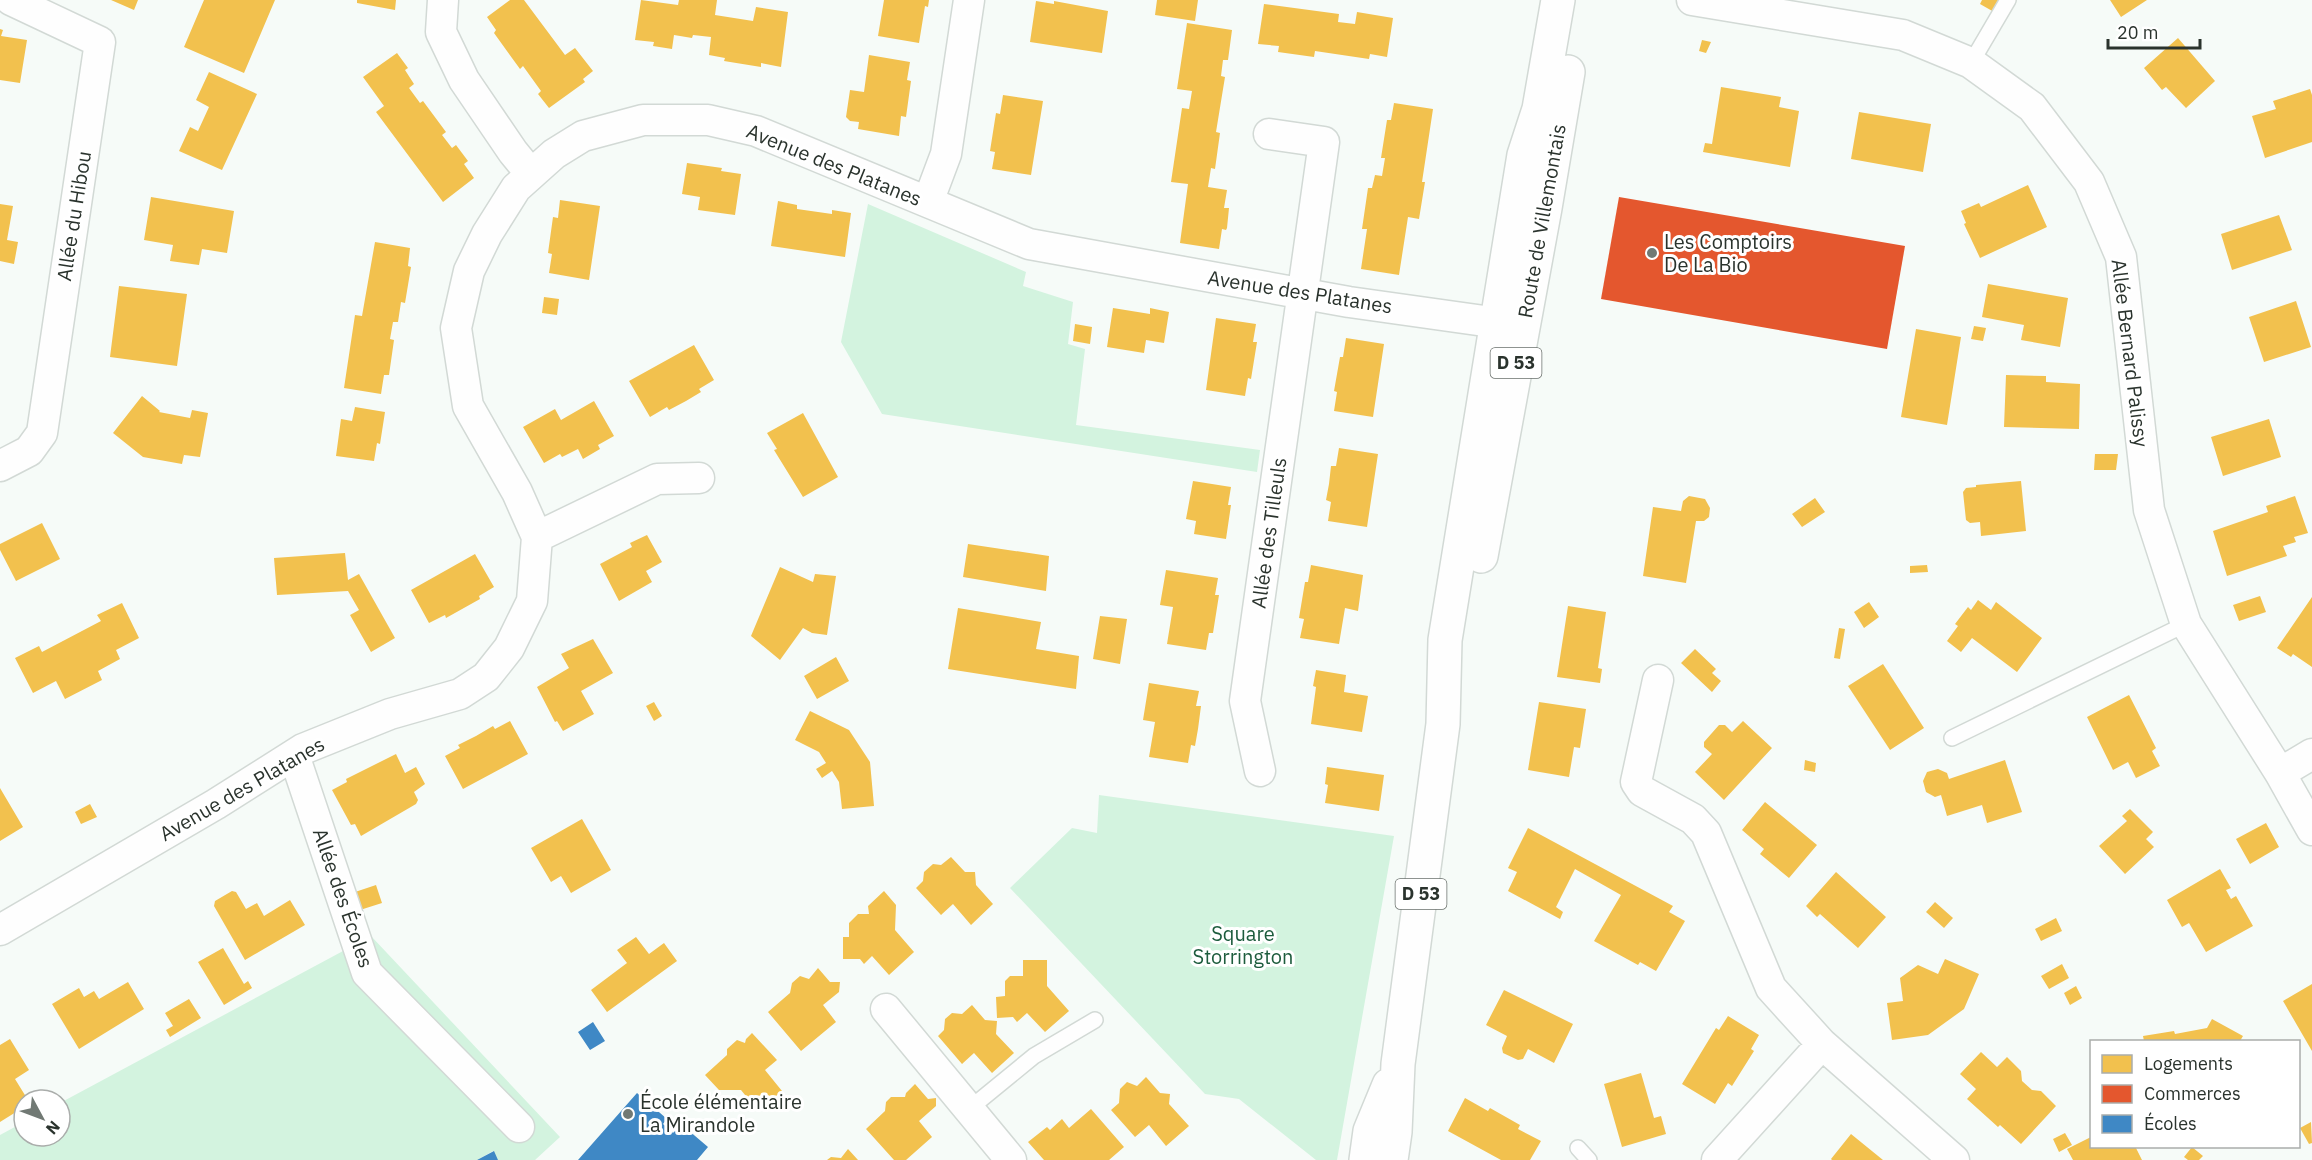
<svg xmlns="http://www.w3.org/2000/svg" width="2312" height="1160" font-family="'IBM Plex Sans',sans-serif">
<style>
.green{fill:#d3f3df}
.homes{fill:#f2c14e}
.shops{fill:#e4572e}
.schools{fill:#3f88c5}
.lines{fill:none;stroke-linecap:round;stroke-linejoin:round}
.lane-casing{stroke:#d2d9d5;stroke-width:18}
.street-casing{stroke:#d2d9d5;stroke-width:33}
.primary-casing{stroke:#d2d9d5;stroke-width:36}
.lane{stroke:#fefefe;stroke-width:15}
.street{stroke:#fefefe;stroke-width:30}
.primary{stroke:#fefefe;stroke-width:33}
.poi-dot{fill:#717974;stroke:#fff;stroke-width:2}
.labels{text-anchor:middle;stroke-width:6;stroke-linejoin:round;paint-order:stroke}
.shield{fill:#fff;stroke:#6a706c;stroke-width:1.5}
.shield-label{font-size:18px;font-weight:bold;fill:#2a332d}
.street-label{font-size:20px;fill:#2a332d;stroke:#fff}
.poi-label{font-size:20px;fill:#2a332d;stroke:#fff;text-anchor:start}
.park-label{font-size:20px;fill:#1d5c3d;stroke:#fff}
</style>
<rect width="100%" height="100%" fill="#f6fbf8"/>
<path class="green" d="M868 204 1026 272 1023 286 1073 302 1068 344 1085 349 1076 425 1260 450 1257 472 882 414 841 342Z
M1099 795 1394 836 1337 1160H1316L1239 1099 1205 1094 1010 888 1072 828 1097 833Z
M371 936 560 1137 535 1160H498L493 1151 477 1160H0V1135L24 1122V1136H60V1103Z"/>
<path class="homes" d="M111 0H138L134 10Z
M204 0H275L244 73 184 47Z
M357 0H396L395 10 357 3Z
M510 0H524L565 55 575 48 593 71 583 79 585 82 549 108 538 94 541 91 523 66 520 69 494 33 496 30 487 17Z
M641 0 678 5 679 0H717L715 15 753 21 756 7 788 12 781 67 761 63V67L724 61 725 58 709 55 711 37 693 35 692 38 674 35 672 49 653 46 654 42 635 40Z
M884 0H929L928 7 925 6 919 43 878 36Z
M1157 0H1198L1195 21 1155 15Z
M1982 0H2001L1994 12 1980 4Z
M2110 0H2147L2121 17Z
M1036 1 1054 4V1L1108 11 1102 53 1030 42Z
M1264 4 1339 14 1338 22 1355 24 1357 12 1393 18 1387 57 1370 54 1369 59 1315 51 1314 57 1278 52 1279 46 1258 44Z
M1187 23 1232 30 1228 60H1223L1221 76 1225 77 1216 132 1220 133 1215 169 1211 168 1208 187 1227 190 1224 208H1229L1227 228 1226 230 1222 229 1219 249 1180 243 1188 184 1171 182 1182 108 1189 109 1192 91 1177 89Z
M0 29 3 30 1 36 27 40 20 83 0 80Z
M2178 38 2215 81 2186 108 2166 87 2162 90 2144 68Z
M1702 40 1711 42 1706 53 1699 51Z
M397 53 408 68 405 70 414 84 409 88 420 103 423 101 446 132 442 135 452 148 456 145 468 161 464 164 474 178 443 202 376 112 384 106 363 77Z
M869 55 910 62 907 80 911 81 906 117 901 116 899 136 858 129 859 122 850 121 846 117 850 90 864 92Z
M209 72 257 94 222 170 179 151 190 127 198 131 209 107 196 100Z
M1721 87 1781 97 1779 107 1799 111 1790 167 1703 152 1705 143 1712 144Z
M2310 89 2312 95V142L2265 158 2252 116 2276 109 2273 101Z
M1003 95 1043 101 1031 175 992 169 995 152 990 151 996 113 1000 114Z
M1394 103 1433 109 1422 182H1425L1419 219 1408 217 1399 275 1361 269 1367 229H1362L1368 188H1372L1375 175 1382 176 1385 158H1381L1387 120H1391Z
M1859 112 1931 124 1923 172 1851 159Z
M687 163 722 168 721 171 741 174 735 215 698 210 700 197 682 194Z
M2028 185 2047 227 1980 258 1964 224 1966 223 1961 211 1979 203 1981 207Z
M151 197 234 211 227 253 202 249 199 265 170 261 173 245 144 240Z
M560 200 600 206 589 280 549 273 552 254 548 253 553 217 558 218Z
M778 201 797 205V209L832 214V210L851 213 845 257 771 246Z
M0 204 13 206 7 240 18 242 14 264 0 261Z
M2279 215 2292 250 2232 270 2221 234Z
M375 242 410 248 408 266 411 267 405 303 401 302 398 322H393L390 339 394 340 389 375H384L381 394 344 388 355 315 362 316Z
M1988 284 2068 298 2060 347 2021 340 2024 325 1982 317Z
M119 286 187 294 177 366 110 357Z
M544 297 559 299 557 315 542 313Z
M2296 301 2311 347 2264 362 2249 317Z
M1113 308 1150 314V308L1169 312 1164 343 1146 340 1144 353 1107 347Z
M1216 318 1256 324 1253 342H1257L1251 379 1248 378 1245 396 1206 390Z
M1075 324 1092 327 1090 344 1073 341Z
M1974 326 1986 328 1983 341 1971 339Z
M1916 329 1961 337 1947 425 1901 417Z
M1346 338 1384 344 1373 417 1334 411 1337 392 1334 391 1340 357H1343Z
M694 345 714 380 699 389 701 392 686 401 669 410 667 407 650 417 629 381Z
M2006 375 2046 376V382L2080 384 2079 429 2004 427Z
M142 396 160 411 159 412 190 418 192 410 208 413 200 457 184 455 182 464 143 457 113 433Z
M594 401 614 436 598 445 600 449 583 459 578 449 562 457 560 454 544 463 523 427 555 409 561 420Z
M355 407 385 412 380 444 377 443 374 461 336 456 341 419 352 421Z
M803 413 838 477 803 497 774 450 777 449 767 433Z
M2269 419 2281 457 2223 476 2211 437Z
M1339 448 1378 454 1367 527 1328 521 1331 502 1326 500 1329 484 1331 466H1336Z
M2095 454H2118L2116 470H2094Z
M1193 481 1231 487 1228 505H1231L1226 539 1194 534 1196 521 1186 519Z
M2021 481 2026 531 1981 536 1980 522 1970 523 1966 520 1963 492 1966 488 1976 487V485Z
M1689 496 1705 499 1710 508 1709 517 1704 521H1696L1686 583 1643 576 1653 507 1681 511 1683 501Z
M2295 496 2308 533 2294 537 2296 542 2283 546 2287 556 2227 576 2213 531 2268 512 2266 506Z
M1815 498 1825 512 1802 527 1792 514Z
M42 523 60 559 16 581 0 550V544Z
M647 535 662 562 646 571 652 582 619 601 600 564 632 547 630 543Z
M968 544 1049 556 1046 591 963 577Z
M345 553 348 580 359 574 395 638 371 652 350 615 359 610 348 591 277 595 274 558Z
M475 554 494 587 479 596 480 599 446 618 445 615 429 623 411 590Z
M1311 565 1363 575 1358 611 1345 608 1339 644 1300 638 1304 619 1299 618 1305 582H1308Z
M1927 565 1928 572 1910 573V566Z
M780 567 813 582 815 574 836 576 827 635 812 633 803 628 780 660 751 636Z
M1166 570 1218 578 1215 595H1219L1213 633H1209L1206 650 1167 644 1173 607 1160 605Z
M2260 596 2266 612 2239 621 2233 605Z
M2312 597V667L2293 654 2291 657 2277 648Z
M1978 600 1991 610 1996 602 2042 638 2017 672 1972 638 1961 652 1947 641 1958 626 1955 624 1968 607 1971 610Z
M1869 602 1879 617 1864 628 1854 612Z
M122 603 139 638 116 650 120 659 98 671 102 680 65 699 56 681 33 693 15 658 39 646 42 652 101 621 97 615Z
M1568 606 1606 612 1598 668 1602 669 1600 683 1557 677Z
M958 608 1041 622 1036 649 1079 656 1076 689 948 669Z
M1100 616 1127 619 1120 664 1093 659Z
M1839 628 1845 629 1840 659 1834 658Z
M593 639 613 673 581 691 594 714 563 731 557 721 555 722 537 687 569 668 561 654Z
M1695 649 1716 669 1712 673 1721 681 1712 692 1681 663Z
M836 657 849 681 817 699 804 676Z
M1883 664 1924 728 1890 750 1848 686Z
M1316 670 1346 675 1344 692 1368 696 1362 732 1311 724 1316 687 1313 686Z
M1149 683 1199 691 1196 706H1201L1198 729 1195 746 1191 745 1188 763 1149 757 1155 722 1143 720Z
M2129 695 2156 748 2152 751 2160 766 2136 778 2128 762 2113 770 2087 717Z
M654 702 662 716 654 721 646 706Z
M1539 702 1586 709 1580 748 1574 747 1569 777 1528 770Z
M810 711 849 730 870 762 874 806 842 809 839 782 832 771 822 778 816 769 826 763 819 752 795 740Z
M510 721 528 754 463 789 445 756 460 748 458 745 476 736 493 726 495 729Z
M1743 721 1772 748 1724 800 1695 772 1712 754 1704 747V742L1719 725H1725L1732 732Z
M396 754 405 773 416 767 425 784 414 792 418 800 416 804 361 836 355 824 351 825 332 790 347 782 346 779Z
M1805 760 1816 763 1815 772 1804 770Z
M2005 760 2022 812 1987 823 1982 805 1947 816 1941 795 1935 797 1926 792 1923 781 1927 772 1938 769 1947 773 1949 779Z
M1327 767 1384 775 1379 811 1325 803 1328 785 1325 784Z
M0 788 23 827 0 841Z
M1765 802 1817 845 1789 878 1760 854 1764 849 1742 830Z
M90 804 97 817 81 824 75 812Z
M2130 809 2153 832 2146 839 2154 847 2125 874 2099 846 2127 821 2122 816Z
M582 819 611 870 571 893 561 876 551 882 531 848Z
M2266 823 2279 847 2250 864 2236 839Z
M1528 828 1673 906 1669 912 1685 921 1656 971 1640 962 1638 965 1594 941 1621 895 1575 869 1556 907 1563 912 1560 919 1508 891 1517 872 1508 868Z
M951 857 965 872H975L976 885 993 904 971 925 953 904 941 915 916 888 923 881 924 872 933 864 941 865Z
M2220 869 2231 888 2226 890 2231 899 2236 896 2253 926 2206 952 2189 923 2182 927 2167 900Z
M1836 872 1886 917 1858 948 1820 914 1817 917 1806 906Z
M376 885 382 903 360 910 355 892Z
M232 891 236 892 246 909 257 903 264 916 290 900 305 925 245 960 214 906 215 901Z
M884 891 896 905 895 930 914 952 889 975 872 956 864 964 860 959H843V937H849V923L858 914H869L868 906Z
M1935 902 1953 918 1944 928 1926 912Z
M2056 918 2062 931 2041 941 2035 929Z
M636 937 649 954 664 943 677 961 607 1012 591 990 627 963 617 950Z
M223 948 244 984 248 981 252 988 224 1005 198 962Z
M1945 959 1979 974 1964 1009 1928 1035 1892 1040 1887 1003 1903 1001 1900 978 1918 965 1938 974Z
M1023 960H1047V986L1069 1011 1045 1032 1027 1013 1017 1022 1013 1017 997 1018 996 997 1005 996V981L1010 976H1023Z
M2062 964 2069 978 2049 989 2041 976Z
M818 968 830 982H840L839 992 823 1005 836 1022 801 1051 768 1012 790 993 792 983 800 976 809 979Z
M128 982 144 1009 79 1049 52 1004 79 988 84 997 94 991 99 999Z
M2312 984V1051L2283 1001Z
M2076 986 2082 998 2070 1005 2064 993Z
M1504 990 1573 1024 1554 1063 1528 1049 1523 1059 1518 1060 1503 1053 1502 1048 1507 1036 1486 1025Z
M189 999 201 1018 170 1037 166 1030 173 1026 165 1013Z
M972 1005 985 1020 997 1021 996 1034 1014 1053 992 1073 974 1053 962 1064 938 1036 944 1030 945 1019 952 1013 962 1014Z
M1728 1016 1759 1035 1751 1049 1754 1051 1732 1086 1728 1083 1715 1104 1682 1084 1716 1028 1719 1030Z
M2212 1019 2243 1036 2240 1041H2144L2143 1036 2174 1031 2175 1034 2207 1028Z
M752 1033 777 1060 765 1070 782 1091 758 1111 741 1090H719L705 1075 727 1055V1049L737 1040 745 1043 746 1039Z
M10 1039 29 1070 15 1079 28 1100H24V1107L0 1122V1045Z
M1981 1052 1997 1067 2007 1057 2021 1071 2022 1081 2032 1090 2041 1091 2056 1106 2021 1144 2000 1125 1998 1127 1967 1099 1976 1089 1960 1074Z
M1641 1073 1654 1118 1661 1116 1666 1134 1622 1147 1604 1084Z
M1146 1077 1160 1093 1170 1094 1169 1104 1189 1126 1166 1146 1149 1125 1135 1137 1111 1110 1119 1103 1120 1089 1127 1082 1137 1086Z
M915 1084 928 1099 936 1098V1106L919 1121 932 1137 906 1160H894L866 1129 885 1111 886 1102 891 1097H905L906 1093Z
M1465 1098 1488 1111 1490 1108 1520 1125 1518 1129 1541 1141 1530 1160H1501L1448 1131Z
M1091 1109 1124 1147 1109 1160H1044L1028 1142 1047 1127 1050 1130 1062 1119 1069 1128Z
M2311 1122 2312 1143 2309 1144 2300 1128Z
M2065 1133 2072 1145 2059 1152 2053 1139Z
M1851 1134 1883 1160H1832L1831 1159Z
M2091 1137 2092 1146H2135L2142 1160H2073L2067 1149Z
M2192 1147 2203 1156 2199 1160H2188L2184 1157Z
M848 1149 858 1160H827L831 1157 841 1158Z"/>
<path class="shops" d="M1619 197 1905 246 1887 349 1601 299Z"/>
<path class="schools" d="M593 1022 605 1041 590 1050 578 1032Z
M637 1093 667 1119 663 1124 673 1133 681 1124 708 1147 697 1160H578Z
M494 1151 498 1160H477Z"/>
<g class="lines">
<g class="lane-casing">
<path id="lane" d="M1971 63 2008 0
M1952 738 2186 624
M968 1110 1034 1056 1095 1020
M1578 1148 1589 1160"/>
</g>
<g class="street-casing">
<path id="street" d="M443 0 441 32 464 80 513 152 531 174
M1692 0 1903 35 1971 63 2032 107 2089 182 2121 257 2149 510 2186 624 2280 773 2312 830
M928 202 946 154 969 0
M0 466 29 451 42 433 100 42 11 0
M537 537 657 479 699 478
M1658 680 1636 782 1642 791 1693 819 1706 833 1771 988 1822 1044 1954 1160
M294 755 367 973 519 1127
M1260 771 1245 701 1324 142 1269 134
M2280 773 2312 754
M0 930 216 804 303 749 390 714 460 694 486 677 509 648 532 601 537 537 517 492 468 406 456 328 469 271 487 234 516 188 554 154 583 136 643 120H708L756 131 1029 244 1349 302 1520 326
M886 1009 1011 1160
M1717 1160 1822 1044"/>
</g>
<g class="primary-casing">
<path id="primary" d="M1481 556 1545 208 1568 72
M1366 1160 1370 1131 1389 1085
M1391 1160 1395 1132 1398 1064 1443 724 1445 640 1524 155 1539 109 1558 0"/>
</g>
<use href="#lane" class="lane"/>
<use href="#street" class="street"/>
<use href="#primary" class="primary"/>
</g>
<g class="poi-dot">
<circle cx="1652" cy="253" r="6"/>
<circle cx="628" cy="1114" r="6"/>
</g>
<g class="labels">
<g class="shield">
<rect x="1490.5" y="348" width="51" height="30" rx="4.5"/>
<rect x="1395.5" y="879" width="51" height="30" rx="4.5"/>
</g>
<g class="shield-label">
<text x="1516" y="369">D 53</text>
<text x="1421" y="900">D 53</text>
</g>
<g class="street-label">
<text transform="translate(834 165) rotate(22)" y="7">Avenue des Platanes</text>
<text transform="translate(74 216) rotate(-81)" y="7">Allée du Hibou</text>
<text transform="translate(1542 221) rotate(-80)" y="7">Route de Villemontais</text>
<text transform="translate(1300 292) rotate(9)" y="7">Avenue des Platanes</text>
<text transform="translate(2130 353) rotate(83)" y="7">Allée Bernard Palissy</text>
<text transform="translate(1269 533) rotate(-82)" y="7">Allée des Tilleuls</text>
<text transform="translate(242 789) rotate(-30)" y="7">Avenue des Platanes</text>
<text transform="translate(343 898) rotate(71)" y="7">Allée des Écoles</text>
</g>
<g class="poi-label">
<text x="1664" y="249">Les Comptoirs<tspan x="1664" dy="23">De La Bio</tspan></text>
<text x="640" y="1109">École élémentaire<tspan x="640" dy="23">La Mirandole</tspan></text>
</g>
<g class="park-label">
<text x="1243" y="941">Square<tspan x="1243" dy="23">Storrington</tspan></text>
</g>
</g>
<rect x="2090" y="1040" width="210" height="108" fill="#ffffff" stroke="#aaadab" stroke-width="1.5"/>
<rect x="2102" y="1055" width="30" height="18" fill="#f2c14e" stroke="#aaadab" stroke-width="1.5"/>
<text x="2144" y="1070" font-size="18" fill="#2a332d">Logements</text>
<rect x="2102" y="1085" width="30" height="18" fill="#e4572e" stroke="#aaadab" stroke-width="1.5"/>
<text x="2144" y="1100" font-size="18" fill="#2a332d">Commerces</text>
<rect x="2102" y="1115" width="30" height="18" fill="#3f88c5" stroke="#aaadab" stroke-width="1.5"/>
<text x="2144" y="1130" font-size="18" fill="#2a332d">Écoles</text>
<g transform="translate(42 1118) rotate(131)"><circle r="28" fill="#ffffff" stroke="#aaadab" stroke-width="1.5"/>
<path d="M0-4.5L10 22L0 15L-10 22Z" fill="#717974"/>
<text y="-9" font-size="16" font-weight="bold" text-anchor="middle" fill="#2a332d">N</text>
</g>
<path d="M2108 39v9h92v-9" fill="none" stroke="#2a332d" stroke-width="3"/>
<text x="2117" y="39" font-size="18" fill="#2a332d" stroke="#ffffff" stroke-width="4.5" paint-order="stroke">20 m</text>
</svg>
